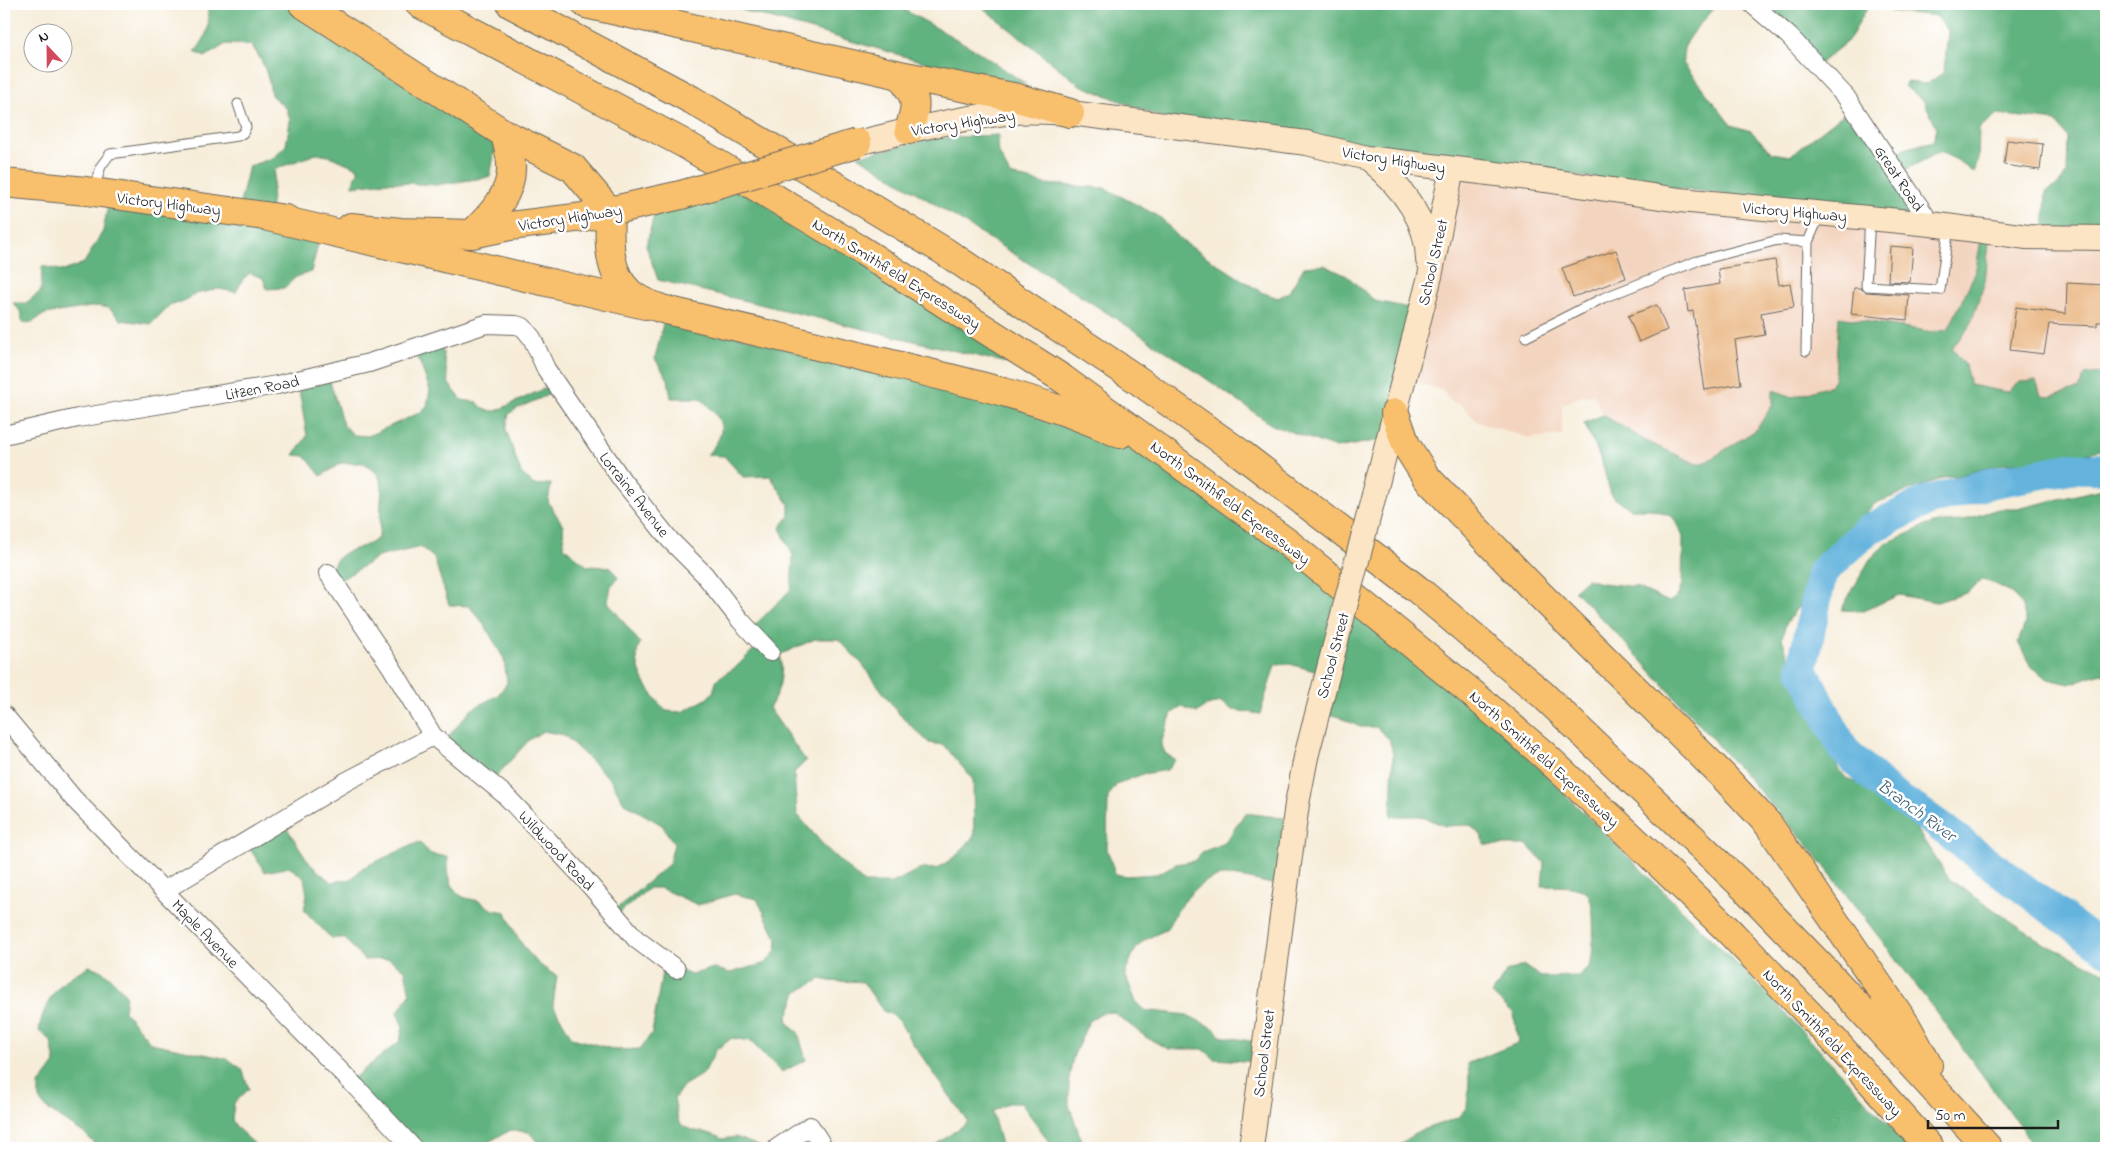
<svg xmlns="http://www.w3.org/2000/svg" width="2110" height="1152" font-family="'Indie Flower',sans-serif">
<style>
.built{fill:#f3d4bf}
.forest{fill:#61b27e;stroke:#3e674d;fill-rule:evenodd}
.lines{fill:none;stroke-linecap:round;stroke-linejoin:round}
.river{stroke:#63b3dd;stroke-width:31}
.building{fill:#e8b27b}
.lane-casing{stroke:#68655e;stroke-width:11}
.street-casing{stroke:#68655e;stroke-width:20}
.secondary-casing{stroke:#68655e;stroke-width:26}
.primary-casing{stroke:#68655e;stroke-width:30}
.highway-casing{stroke:#68655e;stroke-width:30}
.lane{stroke:#fff;stroke-width:9}
.street{stroke:#fff;stroke-width:18}
.secondary{stroke:#fce5c4;stroke-width:24}
.primary{stroke:#f8bf6c;stroke-width:28}
.highway{stroke:#f8bf6c;stroke-width:28}
.secondary-bridge-casing{stroke:#68655e;stroke-width:26;stroke-linecap:butt}
.primary-bridge-casing{stroke:#68655e;stroke-width:30;stroke-linecap:butt}
.secondary-bridge{stroke:#fce5c4;stroke-width:24}
.primary-bridge{stroke:#f8bf6c;stroke-width:28}
.labels{text-anchor:middle;stroke-width:5;stroke-linejoin:round;paint-order:stroke}
.street-label{font-size:16px;fill:#1c1c1c;stroke:#fff}
.water-label{font-size:18px;font-style:italic;fill:#3c6073;stroke:#fff}
</style>
<rect width="100%" height="100%" fill="#fff"/>
<filter id="ink" filterUnits="userSpaceOnUse"><feTurbulence type="fractalNoise" baseFrequency=".02" numOctaves="2"/><feDisplacementMap in="SourceGraphic" scale="10" xChannelSelector="R" yChannelSelector="G"/><feConvolveMatrix kernelMatrix="1 2 1 2 8 2 1 2 1" color-interpolation-filters="sRGB"/></filter>
<filter id="wash" filterUnits="userSpaceOnUse"><feTurbulence type="fractalNoise" baseFrequency=".0096" numOctaves="4" result="noise"/><feDisplacementMap in="SourceGraphic" scale="20" xChannelSelector="R" yChannelSelector="G"/><feGaussianBlur stdDeviation="1.12" result="paint"/><feColorMatrix in="noise" values="0 0 0 0 0 0 0 0 0 0 0 0 0 0 0 0 0 1.4 0 .05"/><feComposite in="paint" operator="in"/></filter>
<g filter="url(#wash)">
<rect width="100%" height="100%" fill="#f6ecd8"/>
<path class="built" d="M1450 170 1981 239 1975 273 1948 330 1933 332 1839 318 1835 377 1830 386 1773 404 1756 430 1706 462 1697 464 1648 442 1603 415 1594 394 1579 397 1562 405V435L1529 438 1478 422 1460 404 1452 403 1443 391 1406 379Z
M2106 240V372L2085 375 2078 389 2051 397 2041 396 2020 382 2006 392 1970 386 1965 365 1952 348 1970 326 1985 282 1989 243Z"/>
<path class="forest" d="M207 4H301L496 144 490 177 436 185 386 182 353 186 354 179 358 173V168L329 156 316 154 275 169 270 213 321 233 311 272 296 277 284 288 267 289 263 278 250 273 243 279 236 292 218 289 196 294 181 303 171 304 151 324 121 320 109 308 97 306 45 314 31 323 22 322 20 311 13 303H26L41 291 42 266 64 271 84 263 103 231 110 195 239 207 249 166 273 158 286 145 290 121 287 109 271 95C269 76 263 60 251 45L226 44 205 57 195 52C209 34 210 25 207 4Z
M721 4H894L974 49 1026 84 959 72Z
M978 4H1408L1412 7 1431 4H1601L1612 6 1621 4H1717C1703 26 1681 34 1683 63L1731 125 1751 131 1772 153 1790 156 1851 108 1893 157 1904 149 1933 141 1937 128 1924 101 1904 86 1907 82 1927 84 1944 72 1948 31 1936 16 1890 11V4H2106V240L2044 239 2046 192 2057 186 2067 174 2068 138 2056 121 1997 114 1979 129 1978 159 1974 173 1957 160 1940 152 1899 173 1926 219 1188 128 1080 85Z
M1783 4H1869L1850 39 1818 65 1773 14Z
M998 135 999 136 997 149 1010 175 1045 184 1105 188 1160 217 1182 241 1261 292 1278 298 1289 292 1304 267 1324 265 1347 276 1375 301 1419 310 1386 439 1336 448 1272 425 1184 363 1109 314 858 156 936 138Z
M741 183 1027 368 658 280 646 246 656 207Z
M1981 240 1989 243 1985 282 1970 326 1952 348 1965 365 1970 385 2006 392 2020 382 2036 381 2041 396 2051 397 2078 389 2085 375 2106 372V449L2053 460 2002 464 1957 476 1945 477 1876 503 1854 525 1786 624 1782 638 1797 684 1838 768 1846 778 1876 792 1911 821 1950 880 2045 944 2106 973V1148H2036L1931 1005 1812 850 1643 662 1574 590 1587 579 1601 583 1637 587 1669 602 1678 596 1682 583 1683 537 1673 517 1651 509H1631L1611 496 1602 462 1584 423 1603 415 1648 442 1697 464 1706 462 1756 430 1773 404V390L1793 397 1830 386 1835 377 1839 317 1933 332 1948 330 1975 273Z
M664 319 993 393 1119 435 1187 468 1485 715 1771 998 1910 1148H1394L1419 1131 1457 1118 1467 1107 1469 1082 1468 1063 1518 1043 1514 1014 1492 994 1506 972 1524 965 1541 977 1579 976C1582 973 1588 969 1590 965 1594 954 1596 901 1587 893 1575 884 1557 887 1542 886L1544 863 1527 845H1485L1481 835 1470 825 1445 826 1420 816H1391L1393 752 1389 739 1376 727H1360L1339 717 1317 711 1321 673 1290 664 1275 665 1260 714 1233 710 1221 702 1207 705 1197 713 1182 707 1172 713 1161 743 1165 753 1175 760 1167 770 1143 774 1117 784 1108 797 1107 849 1115 874 1126 876 1157 874 1176 864 1194 861 1202 852 1225 843 1245 813 1292 819 1282 886C1264 883 1246 877 1228 876 1199 874 1178 908 1166 930 1137 942 1136 945 1125 974L1136 1002 1144 1010 1187 1015 1215 1029 1220 1036 1262 1043 1259 1062 1215 1059 1203 1049H1169L1147 1038 1113 1012 1101 1013 1089 1021 1073 1057 1069 1079V1105L1082 1142 1076 1148H1054L1021 1103H1008L992 1112 1002 1148H931L968 1122 909 1038 901 1024 892 1015 883 1011 863 982C846 980 837 984 821 979L797 992 787 1019 791 1027 798 1032 806 1060 782 1072 750 1041 732 1038 716 1050 704 1073 683 1086 674 1099C676 1105 676 1113 678 1119 685 1135 709 1129 722 1139L736 1137 761 1147 542 1148 529 1132 511 1130 490 1141 481 1148H413L351 1080 400 1041 403 1027 397 1013 410 994 405 970 389 959 364 960 344 938H331L304 910 307 895 304 878 290 867 265 872 246 843 283 822 310 864 331 882 351 879 362 868 419 842 431 854 448 857C447 871 450 893 466 898 471 900 477 899 481 902 494 911 490 909 506 912 517 939 530 962 557 976L553 1005 572 1038 616 1050 640 1049 652 1033 663 966 668 965 691 975 713 968 730 973 766 963 776 951 777 939 757 899 734 894 698 905 660 888H649L618 914 614 911 669 864 674 844 662 825 624 803 611 780 564 735 543 731 529 740 494 779 444 741 472 709 498 695 507 683 504 659 484 624 469 606 449 605 434 558 421 547 378 557 337 582 329 576C338 543 358 555 379 537L382 486 378 474 364 463H341L321 476 305 456 294 455 307 436 297 379 327 371 343 425 354 435 368 436 419 413 427 406 430 390 414 347 440 337 449 384 462 400 477 402 485 410 496 411 554 384 559 390 516 409 509 414 506 430 521 473 534 485 551 484 548 502 563 525 564 547 587 566 611 567 618 578 611 586 608 602 640 643C629 665 651 695 666 711L682 712 706 699 713 692 717 679 736 667 760 643 754 626 791 589 793 556 780 528 789 516V504L770 476 743 477 724 456 707 455C730 429 723 420 700 398H671L668 379 655 359ZM815 639H838L862 664 899 714 929 743 944 745 973 780 974 836 957 855 937 869 922 868 892 883H864L825 847 797 814 794 773 806 761 769 708C779 694 785 672 779 655Z
M2106 488V675L2101 673 2069 684 2048 679 2031 667 2018 642C2020 636 2025 627 2025 620 2024 596 2002 585 1982 580L1966 593 1937 602 1899 595 1863 611 1841 610 1870 559 1887 543 1932 523 1961 521 1998 509H2017Z
M89 966C106 970 115 982 126 995L124 1011 151 1043 228 1059 242 1069 249 1089 234 1103 232 1120 237 1128 259 1148H99L85 1134 47 1109 39 1100V1085L55 1063 51 1041 39 1031C41 1013 51 993 65 981 72 975 81 971 89 966Z"/>
<g class="lines">
<path class="river" d="M2106 469 2073 468 1991 483 1927 501 1869 529 1822 572 1802 669 1844 750 1890 793 1923 814 2106 950"/>
</g>
<g id="blocks">
<path class="building" d="M2007 140 2043 144 2040 170 2004 165Z
M1890 246 1913 248 1910 282 1888 281Z
M1616 250 1626 278 1573 297 1562 268Z
M1775 260 1779 285 1790 283 1794 307 1761 313 1765 335 1735 340 1741 384 1705 390 1693 311 1688 312 1685 290 1720 284 1718 269Z
M2067 283 2106 285V322H2097V326L2049 324 2044 354 2010 350 2016 307 2066 314Z
M1854 288H1860L1866 292 1909 295 1907 320 1851 314Z
M1657 305 1667 330 1639 342 1628 316Z"/>
</g>
</g>
<g filter="url(#ink)">
<use href="#blocks" fill-opacity="0" stroke="#68655e" stroke-width="1"/>
<g class="lines">
<g class="lane-casing">
<path id="lane" d="M94 190 101 166 110 154 238 136 243 133 246 127 238 104
M1870 218 1866 286 1940 290 1949 227
M1526 337 1603 298 1697 261 1778 240 1808 242 1820 214
M1806 351 1808 242"/>
</g>
<g class="street-casing">
<path id="street" d="M1752 4 1789 36 1846 97 1931 224
M4 435 78 418 277 385 369 363 486 324 516 325 523 327 532 338 546 369 622 480 670 540 704 574 740 620 770 652
M328 573 392 668 433 736 505 795 582 876 636 939 676 969
M4 715 73 798 356 1087 413 1148
M165 890 347 781 433 736
M777 1148 810 1126 824 1148"/>
</g>
<g class="secondary-casing">
<path id="secondary" d="M857 143C906 131 955 119 1005 113 1026 110 1049 112 1070 113L1307 143 1367 158 1545 180 1680 200 1931 224 2027 237 2106 238
M1367 158C1398 183 1428 217 1428 260
M1374 495 1430 276 1452 169
M1251 1148 1297 804 1306 757 1340 626"/>
</g>
<g class="primary-casing">
<path id="primary" d="M4 183 86 191 286 219
M351 227 401 232 472 234 510 226 583 217 681 195"/>
</g>
<g class="highway-casing">
<path id="highway" d="M303 4 505 134 573 168 610 212C609 240 607 273 630 293 639 301 651 305 662 309 736 326 810 344 884 362 964 381 1044 399 1120 434
M420 4 683 143 858 248 1063 379 1288 543 1467 689 1543 754 1640 845 1727 929 1832 1038 1930 1148
M511 4 692 100 944 251 1135 378 1240 453 1417 589 1542 694 1749 892 1834 980 1988 1148
M586 4 900 75 1018 98 1070 113
M900 75C917 99 918 101 909 130
M264 216 645 305
M472 234C491 215 513 194 511 165 511 155 507 144 505 134
M1395 413 1406 445 1426 477 1530 585 1724 777 1768 824 1906 1025 1928 1065"/>
</g>
<use href="#lane" class="lane"/>
<use href="#street" class="street"/>
<use href="#secondary" class="secondary"/>
<use href="#primary" class="primary"/>
<use href="#highway" class="highway"/>
<g class="secondary-bridge-casing">
<path id="secondary-bridge" d="M1340 626 1374 495"/>
</g>
<g class="primary-bridge-casing">
<path id="primary-bridge" d="M681 195 857 143"/>
</g>
<use href="#secondary-bridge" class="secondary-bridge"/>
<use href="#primary-bridge" class="primary-bridge"/>
</g>
</g>
<g class="labels">
<g class="street-label">
<text transform="translate(963 122) rotate(-9)" y="6">Victory Highway</text>
<text transform="translate(1394 159) rotate(9)" y="6">Victory Highway</text>
<text transform="translate(1900 178) rotate(56)" y="6">Great Road</text>
<text transform="translate(169 203) rotate(7)" y="6">Victory Highway</text>
<text transform="translate(1795 211) rotate(5)" y="6">Victory Highway</text>
<text transform="translate(570 217) rotate(-9)" y="6">Victory Highway</text>
<text transform="translate(1432 262) rotate(-77)" y="6">School Street</text>
<text transform="translate(897 273) rotate(32)" y="6">North Smithfield Expressway</text>
<text transform="translate(262 387) rotate(-11)" y="6">Litzen Road</text>
<text transform="translate(635 494) rotate(52)" y="6">Lorraine Avenue</text>
<text transform="translate(1231 502) rotate(37)" y="6">North Smithfield Expressway</text>
<text transform="translate(1332 655) rotate(-75)" y="6">School Street</text>
<text transform="translate(1545 758) rotate(42)" y="6">North Smithfield Expressway</text>
<text transform="translate(557 850) rotate(47)" y="6">Wildwood Road</text>
<text transform="translate(206 933) rotate(46)" y="6">Maple Avenue</text>
<text transform="translate(1833 1042) rotate(47)" y="6">North Smithfield Expressway</text>
<text transform="translate(1263 1053) rotate(-83)" y="6">School Street</text>
</g>
<g class="water-label">
<text transform="translate(1917 810) rotate(36)" y="6">Branch River</text>
</g>
</g>
<rect width="2110" height="1152" fill="none" stroke="#fff" stroke-width="20"/>
<g transform="translate(48 48) rotate(338)"><circle r="24" fill="#ffffff" stroke="#a4a4a4"/>
<path d="M0-4L9 19L0 12L-9 19Z" fill="#d1495b"/>
<text y="-8" font-size="14" font-weight="bold" text-anchor="middle" fill="#1c1c1c">N</text>
</g>
<path d="M1928 1120v8h130v-8" fill="none" stroke="#1c1c1c" stroke-width="2.5"/>
<text x="1935" y="1120" font-size="15" fill="#1c1c1c" stroke="#ffffff" stroke-width="4" paint-order="stroke">50 m</text>
</svg>
